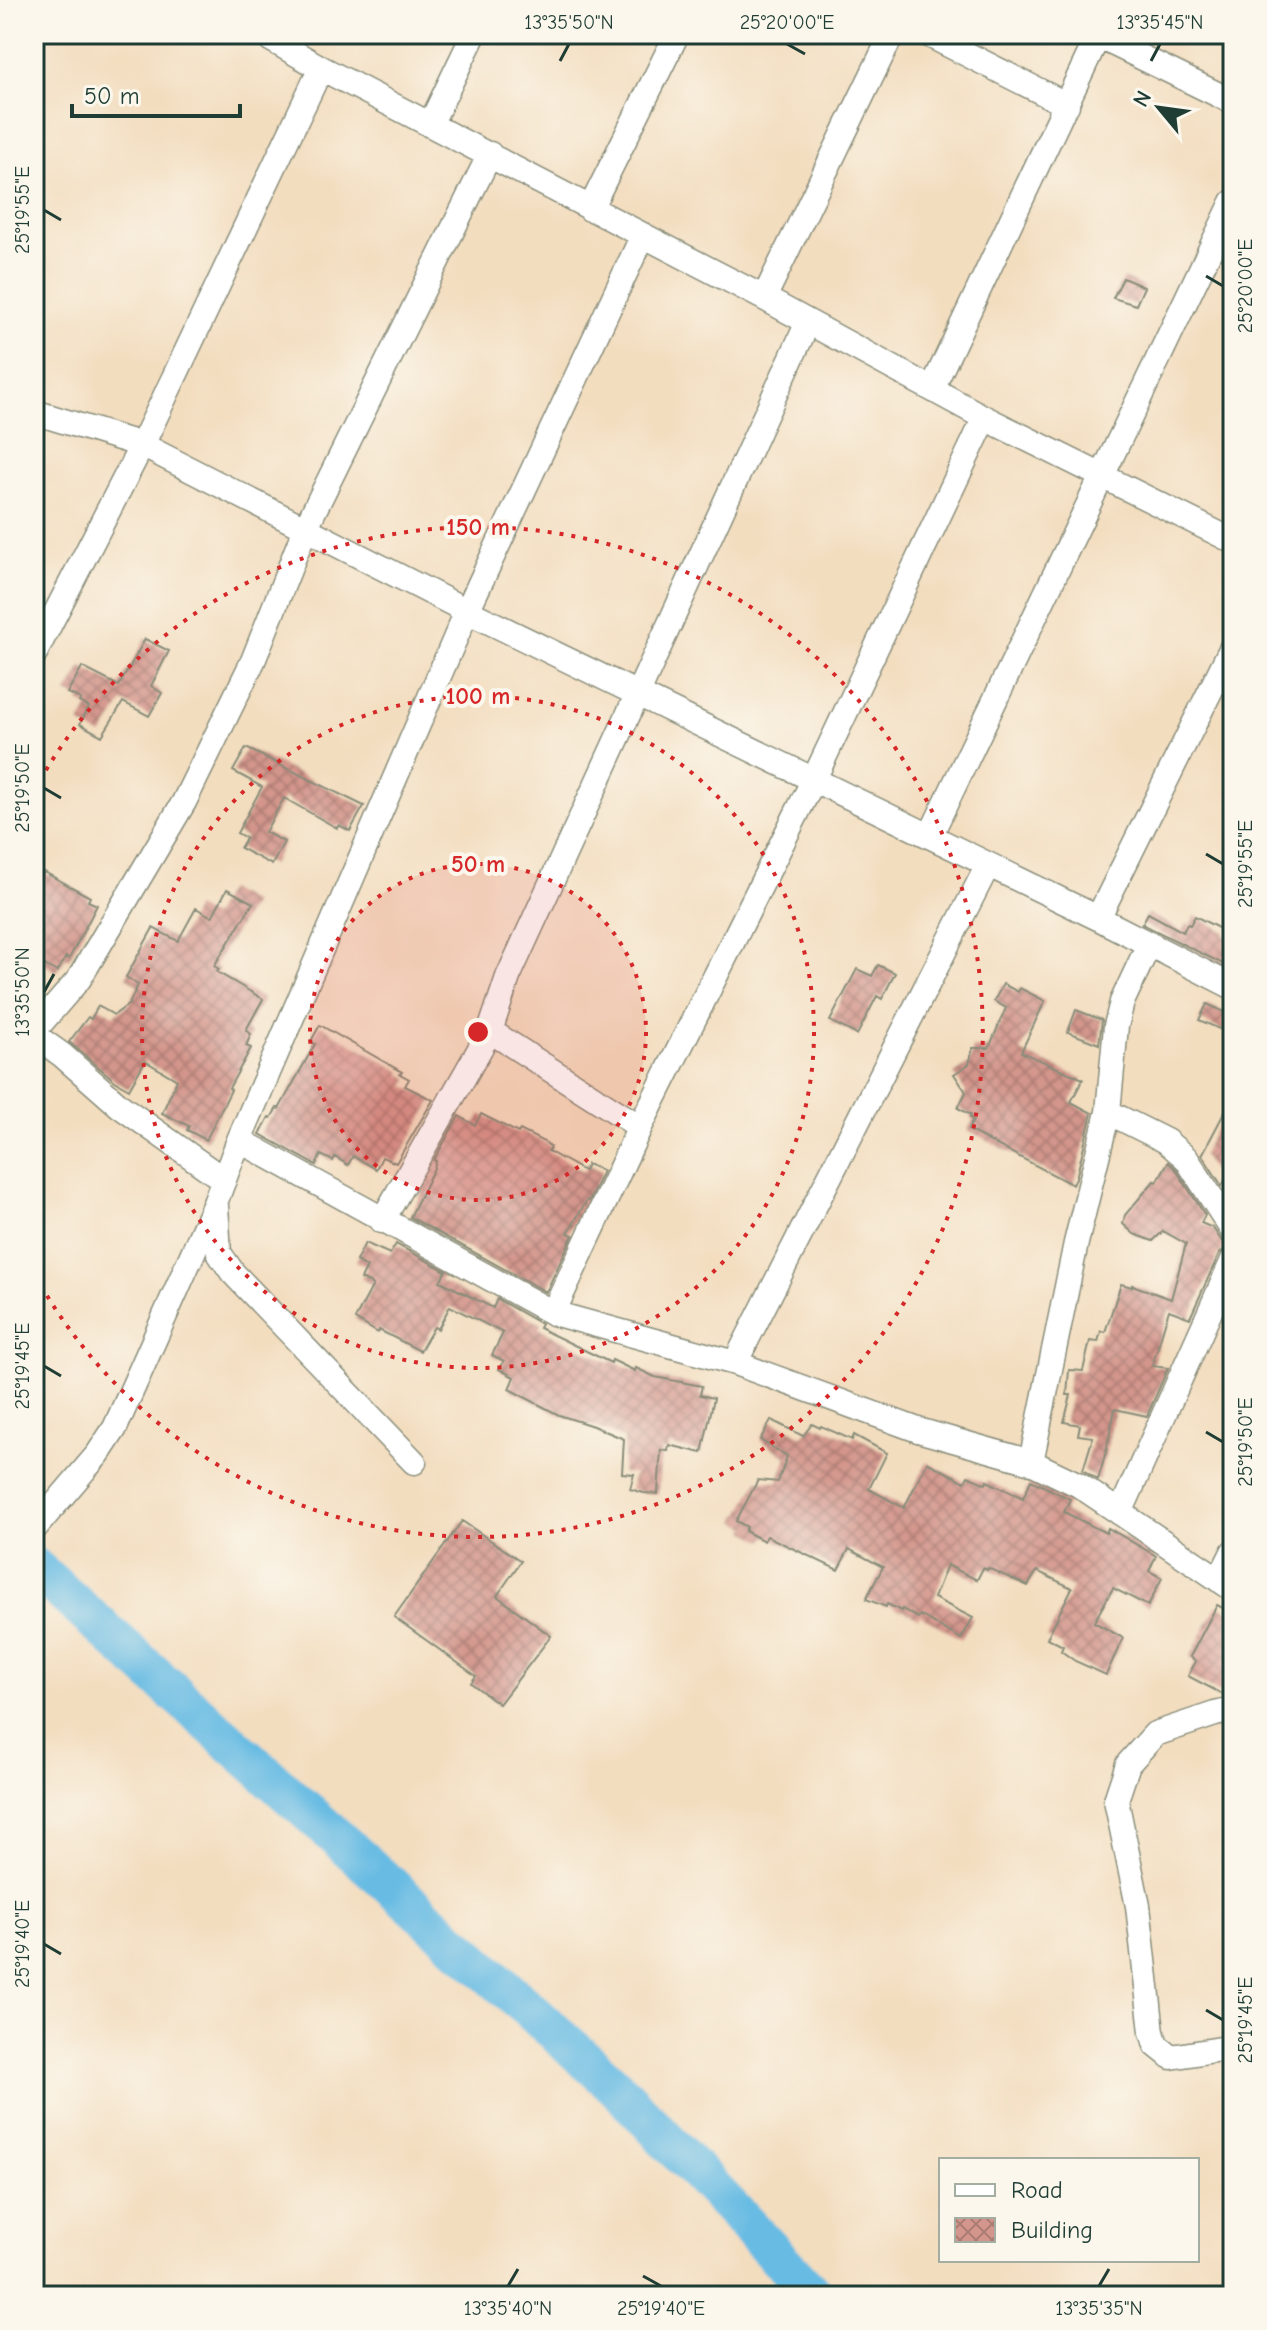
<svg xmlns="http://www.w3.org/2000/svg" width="1267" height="2330" font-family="'Comic Neue',sans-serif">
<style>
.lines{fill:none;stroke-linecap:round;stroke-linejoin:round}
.river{stroke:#67bbe3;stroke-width:40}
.building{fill:url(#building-cross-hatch)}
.minor-casing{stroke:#898d7a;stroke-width:27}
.minor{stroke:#fff;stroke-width:24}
.ticks{fill:none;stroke:#1f3d34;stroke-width:3}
.ring{fill:none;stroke:#d62828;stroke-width:4;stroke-dasharray:4 8}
.centre{fill:#d62828;stroke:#fbf7ec;stroke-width:4}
.ring-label{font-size:24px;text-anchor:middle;font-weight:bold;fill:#d62828;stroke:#fbf7ec;stroke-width:8;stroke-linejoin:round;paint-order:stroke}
.neatline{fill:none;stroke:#1f3d34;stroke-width:3}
.ticks-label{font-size:20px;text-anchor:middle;fill:#1f3d34}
</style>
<defs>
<pattern id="building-cross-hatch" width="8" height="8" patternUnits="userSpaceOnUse" patternTransform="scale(2)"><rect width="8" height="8" fill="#d4968c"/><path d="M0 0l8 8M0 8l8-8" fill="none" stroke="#ab7c73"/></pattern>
</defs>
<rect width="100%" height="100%" fill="#fbf7ec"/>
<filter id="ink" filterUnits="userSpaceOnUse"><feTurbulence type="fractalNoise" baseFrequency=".0125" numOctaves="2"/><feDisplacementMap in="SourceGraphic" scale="16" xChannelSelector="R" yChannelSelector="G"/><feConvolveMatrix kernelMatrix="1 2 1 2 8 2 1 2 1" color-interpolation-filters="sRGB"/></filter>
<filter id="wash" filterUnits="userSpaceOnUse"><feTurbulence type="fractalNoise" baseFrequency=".006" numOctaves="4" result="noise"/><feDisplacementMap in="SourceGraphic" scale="32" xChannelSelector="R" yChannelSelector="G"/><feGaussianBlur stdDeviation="1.8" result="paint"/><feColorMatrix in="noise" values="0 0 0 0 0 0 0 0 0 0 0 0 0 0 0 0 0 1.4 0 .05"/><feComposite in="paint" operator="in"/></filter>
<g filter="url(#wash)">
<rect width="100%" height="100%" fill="#f3ddbf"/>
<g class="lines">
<path class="river" d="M34 1567 615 2086 815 2296"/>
</g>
<g id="blocks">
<path class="building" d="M1123 278 1144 287 1136 305 1113 298Z
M145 639 169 651 151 686 162 693 149 716 123 702 102 736 80 724 89 707 79 702 81 699 67 693 82 667 119 686Z
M246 748 364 806 350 831 339 825 337 828 284 798 265 832 284 842 272 865 240 848 246 838 237 833 262 787 233 771Z
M44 872 90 897 88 901 97 905 69 959 66 957 57 972 34 959V888Z
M227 889 253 903 214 966 219 969 217 972 263 999 246 1030 251 1034 246 1046 251 1048 229 1088 231 1090 206 1140 187 1130 189 1126 162 1113 177 1080 145 1061 129 1089 115 1081 69 1042 88 1017 91 1019 98 1006 114 1015 129 1004 138 985 126 977 153 928 178 941 196 908 212 917Z
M1148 913 1183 932 1187 924 1190 925 1195 916 1226 932 1224 935 1233 939V969L1142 924Z
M878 965 895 973 882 999 877 996 857 1035 830 1021 857 969 872 976Z
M1003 984 1018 992 1020 988 1045 1001 1021 1052 1083 1079 1071 1102 1092 1113 1076 1178 1073 1185 968 1130 973 1120 970 1118 971 1115 958 1108 966 1092 954 1074 969 1064 973 1048H989L1006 1008 994 1001Z
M1207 1004 1233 1016V1035L1199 1020Z
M1076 1010 1102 1020 1099 1044 1068 1032Z
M320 1025 402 1072 400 1074 409 1079 405 1086 433 1100 396 1163 382 1157 376 1169 353 1156 348 1165 335 1157 333 1161 321 1155 316 1165 260 1134 269 1117 271 1118 277 1108 279 1109 315 1044 311 1041Z
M1233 1096V1181L1227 1177 1222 1186 1202 1155Z
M481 1114 518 1133 520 1130 544 1142 551 1147 548 1151 584 1171 587 1164 603 1171 589 1201 587 1200 568 1233 573 1235 546 1292 410 1217 434 1168 436 1161 434 1160 459 1116 475 1125Z
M1168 1162 1175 1168 1205 1215 1201 1223 1213 1228 1221 1240 1229 1245 1219 1254 1190 1318 1169 1310 1152 1366 1168 1368 1147 1416 1115 1409 1106 1452 1098 1480 1083 1470 1093 1437 1078 1435 1080 1425 1064 1422 1071 1395H1067L1069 1370 1083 1371 1090 1341 1098 1342 1101 1331 1105 1332 1121 1284 1132 1287V1285L1171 1299 1186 1244 1163 1231 1153 1241 1134 1234 1123 1224 1125 1215 1154 1181 1157 1182Z
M365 1243 390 1254 396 1244 446 1271 440 1281 493 1308 497 1299 541 1324 539 1328 611 1363 612 1360 635 1371 636 1368 655 1377 702 1386 700 1395 714 1398 702 1453 669 1445 668 1451 661 1450 658 1494 644 1493 630 1489 634 1474 622 1473 624 1439 593 1426 559 1415 509 1389 514 1377 499 1369 504 1361 492 1355 503 1333 450 1306 438 1329 434 1327 420 1351 379 1330 378 1333 355 1319 373 1285 361 1279 367 1267 356 1261Z
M771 1420 803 1436 812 1424 820 1428 821 1426 852 1440 854 1435 887 1453 869 1489 904 1508 927 1462 965 1482 968 1476 986 1484 987 1481 1023 1498 1031 1480 1070 1499 1064 1512 1106 1533 1108 1528 1156 1556 1149 1571 1162 1578 1148 1606 1113 1588 1094 1622 1123 1638 1106 1675 1075 1661 1061 1651 1063 1646 1047 1638 1072 1588 1037 1571 1028 1586 988 1568 987 1570 983 1568 977 1580 947 1565 934 1598 973 1618 961 1639 920 1615 918 1618 902 1609 901 1611 887 1604 886 1607 866 1599 883 1567 849 1549 838 1570 767 1536 764 1541 745 1531 747 1527 736 1521 758 1480 778 1482 787 1456 760 1440Z
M462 1521 521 1561 497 1596 551 1636 499 1704 471 1683 476 1676 394 1617Z
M1217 1605 1233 1613V1695L1226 1696 1188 1676 1196 1661 1190 1657Z"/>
</g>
</g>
<g filter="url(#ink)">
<use href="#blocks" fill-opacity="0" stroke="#898d7a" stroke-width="2"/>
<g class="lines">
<g class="minor-casing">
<path id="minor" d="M262 34 321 68 764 298 985 418 1233 541
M927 34 1067 105
M1098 36 1233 102
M430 125 474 34
M590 209 677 34
M764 298 892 34
M932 389 1099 34
M34 412 142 445 467 611 1098 918 1233 987
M34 655 142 445 321 68
M930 836 1233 202
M1098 918 1233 645
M34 1031 79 979 184 802 253 661 305 529 490 154
M490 1031 640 1127
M34 1035 62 1055 120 1106 224 1180
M1108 1112 1166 1141 1186 1158 1233 1231
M239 1140 553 1313 735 1363 918 1430 1031 1462 1079 1485 1233 1589
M216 1206 219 1253 233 1273 414 1462
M382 1221 490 1031 508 977 808 322
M553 1313 640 1127 814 779 985 418
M735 1363 988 865
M1031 1462 1076 1243 1108 1112 1116 1026 1122 1002 1149 944
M1120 1513 1233 1260
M34 1529 98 1454 115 1428 215 1203 239 1140 467 611 643 235
M1219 1580 1233 1552
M1233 1710 1215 1714 1155 1734 1128 1764 1116 1800 1138 1906 1152 2032 1156 2045 1171 2057 1233 2047"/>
</g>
<use href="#minor" class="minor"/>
</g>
</g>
<path class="ticks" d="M787 44 805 54M560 61 569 44M1151 61 1160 44M44 210 61 220M1206 276 1223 286M44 788 61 798M1206 854 1223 864M44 992 54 974M44 1366 61 1376M1206 1432 1223 1442M44 1944 61 1954M1206 2010 1223 2020M643 2276 661 2286M508 2286 518 2269M1099 2286 1109 2269"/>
<circle cx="478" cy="1032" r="168" fill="#d62828" fill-opacity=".12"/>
<g class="ring">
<circle cx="478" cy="1032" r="168"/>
<circle cx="478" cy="1032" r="336"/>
<path d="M34 791A505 505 0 1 1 34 1273"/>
</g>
<circle cx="478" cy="1032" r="12" class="centre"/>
<g class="ring-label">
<text x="478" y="535">150 m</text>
<text x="478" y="704">100 m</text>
<text x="478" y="872">50 m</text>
</g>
<rect width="1267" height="2330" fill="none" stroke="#fbf7ec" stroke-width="88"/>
<rect x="939" y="2158" width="260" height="104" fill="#fbf7ec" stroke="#a3ada2" stroke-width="2"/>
<rect x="955" y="2184" width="40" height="12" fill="#ffffff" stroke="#a3ada2" stroke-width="2"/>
<text x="1011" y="2198" font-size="24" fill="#1f3d34">Road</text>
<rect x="955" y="2218" width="40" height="24" fill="url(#building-cross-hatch)" stroke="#a3ada2" stroke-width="2"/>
<text x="1011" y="2238" font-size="24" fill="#1f3d34">Building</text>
<g transform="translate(1159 108) rotate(299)" stroke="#fbf7ec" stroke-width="6" paint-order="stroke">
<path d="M0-6L14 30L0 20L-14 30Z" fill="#1f3d34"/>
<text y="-12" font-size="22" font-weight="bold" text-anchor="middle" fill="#1f3d34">N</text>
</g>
<path d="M72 104v12h168v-12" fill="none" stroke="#1f3d34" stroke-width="4"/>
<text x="84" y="104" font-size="24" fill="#1f3d34" stroke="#fbf7ec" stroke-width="6" paint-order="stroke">50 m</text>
<rect x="44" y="44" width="1179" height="2242" class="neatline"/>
<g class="ticks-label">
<text x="569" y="29">13°35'50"N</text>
<text x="787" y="29">25°20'00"E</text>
<text x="1160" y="29">13°35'45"N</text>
<text transform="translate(22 210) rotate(-90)" y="7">25°19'55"E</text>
<text transform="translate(1245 286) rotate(-90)" y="7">25°20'00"E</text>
<text transform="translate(22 788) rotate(-90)" y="7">25°19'50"E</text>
<text transform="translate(1245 864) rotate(-90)" y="7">25°19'55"E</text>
<text transform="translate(22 992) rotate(-90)" y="7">13°35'50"N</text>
<text transform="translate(22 1366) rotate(-90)" y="7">25°19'45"E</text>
<text transform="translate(1245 1442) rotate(-90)" y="7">25°19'50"E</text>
<text transform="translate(22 1944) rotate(-90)" y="7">25°19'40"E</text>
<text transform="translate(1245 2020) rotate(-90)" y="7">25°19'45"E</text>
<text x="508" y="2315">13°35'40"N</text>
<text x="661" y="2315">25°19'40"E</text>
<text x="1099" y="2315">13°35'35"N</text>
</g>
</svg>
